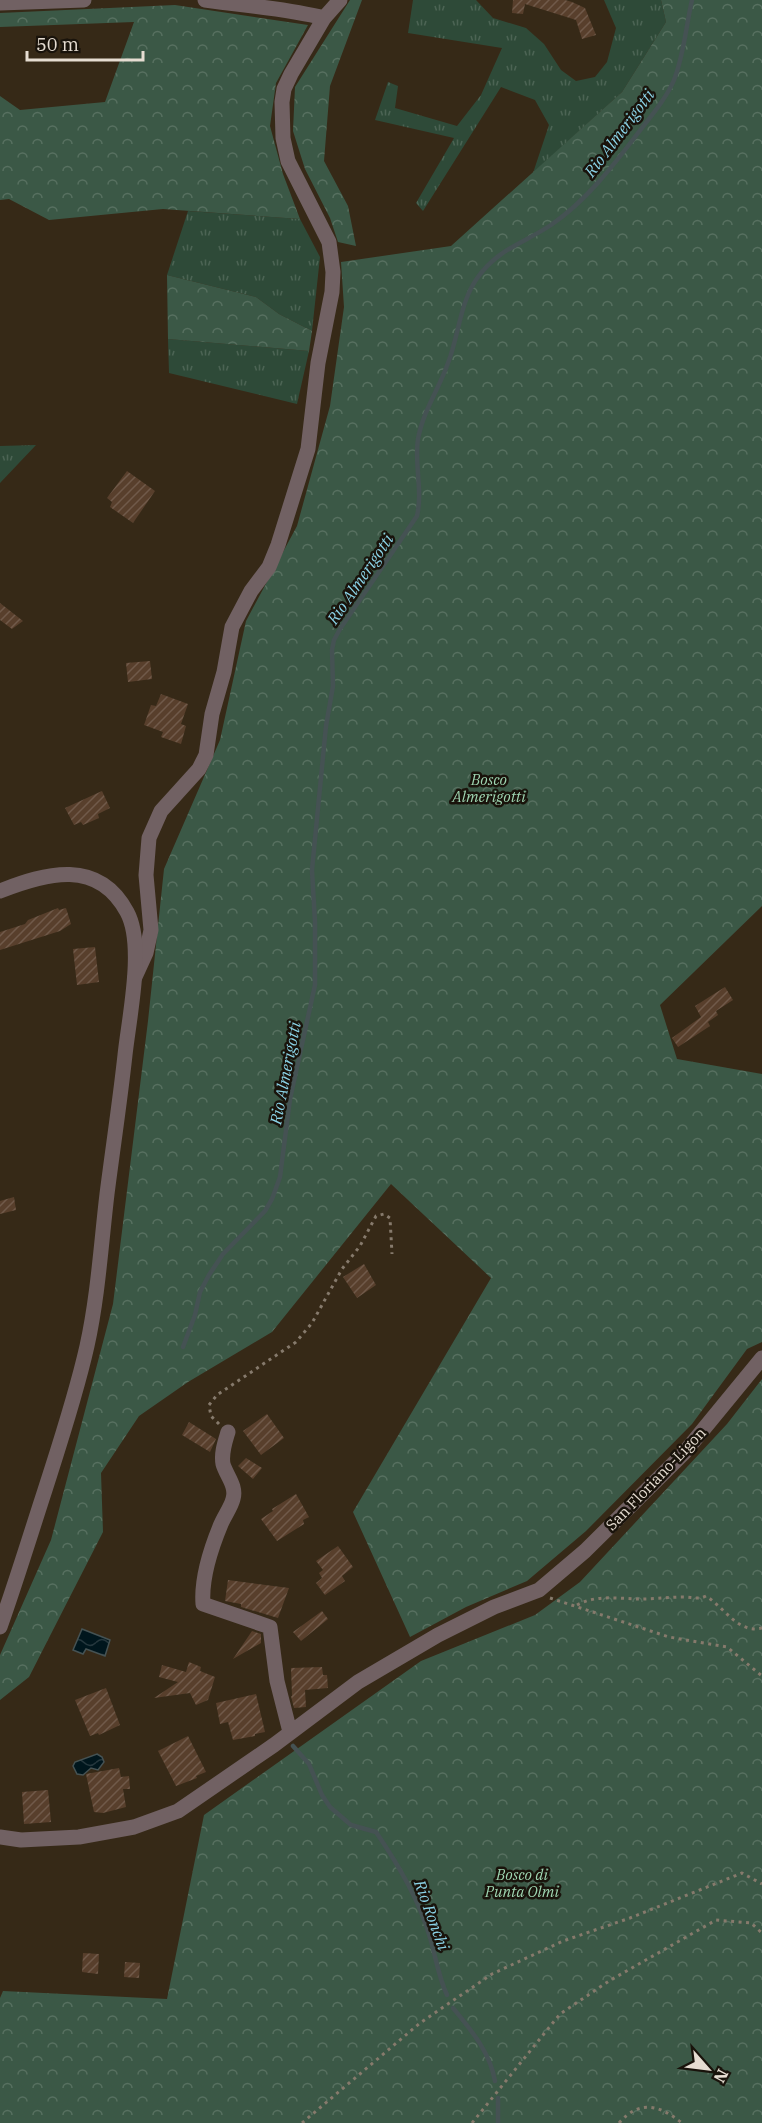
<svg xmlns="http://www.w3.org/2000/svg" width="762" height="2123" font-family="'IBM Plex Serif',serif">
<style>
.grass{fill:url(#grass-tufts)}
.forest{fill:url(#forest-crowns)}
.water{fill:url(#water-waves);stroke:#455253;stroke-width:1.5}
.lines{fill:none;stroke-linecap:round;stroke-linejoin:round}
.stream{stroke:#455253;stroke-width:4.5}
.building{fill:url(#building-hatch)}
.path{stroke:#867a6c;stroke-width:3;stroke-dasharray:3 4.5;stroke-linecap:butt}
.minor{stroke:#716163;stroke-width:15}
.tertiary{stroke:#716163;stroke-width:15}
.labels{text-anchor:middle;stroke-width:5;stroke-linejoin:round;paint-order:stroke}
.park-label{font-size:15px;font-style:italic;fill:#9fd6b2;stroke:#19130b}
.street-label{font-size:15px;fill:#e6ddd2;stroke:#19130b}
.water-label{font-size:16px;font-style:italic;fill:#8bd3e7;stroke:#19130b}
</style>
<defs>
<pattern id="grass-tufts" width="24" height="20" patternUnits="userSpaceOnUse" patternTransform="scale(1.5)"><rect width="24" height="20" fill="#2e4a38"/><path d="M3 7l-1-3M5 7V3M7 7l1-3M15 17l-1-3M17 17v-4M19 17l1-3" fill="none" stroke="#4c6454"/></pattern>
<pattern id="forest-crowns" width="20" height="18" patternUnits="userSpaceOnUse" patternTransform="scale(1.5)"><rect width="20" height="18" fill="#3b5846"/><path d="M2 6a3 3 0 1 1 6 0M12 15a3 3 0 1 1 6 0" fill="none" stroke="#577060"/></pattern>
<pattern id="water-waves" width="16" height="10" patternUnits="userSpaceOnUse" patternTransform="scale(1.5)"><rect width="16" height="10" fill="#00161d"/><path d="M0 5q4-4 8 0t8 0" fill="none" stroke="#25373d"/></pattern>
<pattern id="building-hatch" width="6" height="6" patternUnits="userSpaceOnUse" patternTransform="scale(1.5)"><rect width="6" height="6" fill="#583f2c"/><path d="M-1 1l2-2M0 6l6-6M5 7l2-2" fill="none" stroke="#705a4a"/></pattern>
</defs>
<rect width="100%" height="100%" fill="#362917"/>
<path class="grass" d="M413 0H476L493 18 526 28 544 44 561 70 576 81 595 77 607 62 616 28 604 0H661L666 22 622 92 533 173 549 125 535 100 501 87 423 211 416 203 454 138 375 120 388 82 398 86 395 108 457 126 481 95 502 48 408 33Z
M188 211 300 219 320 257 312 331 279 314 256 297 167 275Z
M168 339 309 351 297 404 169 373Z
M36 445 0 483V446Z"/>
<path class="forest" d="M350 0H362L330 86 324 161 348 206 356 246 338 242 330 218 305 169 293 131 295 87Z
M661 0H762V906L660 1005 677 1059 762 1074V1342L747 1349 692 1424 586 1531 527 1581 466 1607 410 1637 353 1512 491 1278 391 1184 272 1332 188 1382 139 1416 101 1473 103 1532 29 1677 0 1700V1655L51 1540 113 1304 148 1021 164 869 220 740 246 621 297 526 330 406 344 307 341 262 451 246 622 92 666 22Z
M175 5 308 25 276 83 270 126 283 174 300 219 163 209 49 220 9 199 0 200V96L20 110 105 102 134 22 0 27V13Z
M167 275 256 297 279 314 312 331 309 351 168 339Z
M762 1379V2123H0V1998L3 1991 167 1999 204 1815 421 1661 535 1615 580 1582 727 1424Z"/>
<path class="water" d="M82 1629 110 1640 105 1656 86 1649 83 1654 73 1650Z
M97 1754 102 1757 104 1762 98 1770 91 1768 83 1775 77 1774 73 1766 75 1762Z"/>
<g class="lines">
<path class="stream" d="M183 1347 195 1315 200 1292 209 1275 223 1254 265 1211 272 1199 280 1177 290 1099 315 985V922L312 870 326 726 333 686 332 650 334 640 340 629 417 516C423 490 414 464 418 439 423 411 439 389 448 363 459 335 460 301 478 277 498 249 524 243 551 225 586 201 613 166 638 133 651 116 666 99 674 80 684 55 686 26 692 0
M293 1746 309 1764 322 1795 330 1807 351 1825 376 1832C399 1866 420 1901 431 1941 436 1959 439 1978 447 1995
M453 2008C471 2030 490 2052 495 2081
M498 2123V2098"/>
</g>
<path class="building" d="M513 0H565L572 2 585 8 596 35 582 39 576 20 525 4 523 14 512 13Z
M127 471 155 491 133 523 110 507 112 502 107 498Z
M0 603 23 621 12 629 0 620Z
M150 661 152 679 128 682 126 663Z
M161 694 188 704 181 724 186 726 181 744 161 737 163 732 144 725 151 705 156 706Z
M102 791 110 808 98 814 99 818 83 825 81 822 74 825 65 808Z
M58 908 59 910 66 908 71 924 60 931 0 950V932L25 924 28 920Z
M95 947 99 982 77 985 73 949Z
M725 987 733 1000 716 1011 718 1015 708 1022 710 1026 678 1047 672 1038 701 1017 695 1006Z
M14 1197 16 1210 0 1214V1201Z
M364 1264 376 1285 357 1298 343 1277Z
M267 1414 284 1438 261 1455 243 1431Z
M189 1422 216 1439 210 1452 182 1435Z
M246 1458 262 1468 253 1479 238 1466Z
M296 1494 309 1517 303 1520 304 1524 277 1541 261 1519 273 1511 272 1509Z
M338 1546 353 1567 342 1576 345 1581 325 1595 316 1583 322 1578 319 1573 323 1570 316 1561Z
M228 1580 289 1588 278 1618 241 1607V1604L225 1601Z
M322 1611 328 1619 301 1641 293 1632Z
M252 1631 261 1634V1643L233 1659Z
M189 1662 201 1667 200 1671 215 1677 208 1700 196 1705 190 1693 154 1698 178 1682 159 1677 162 1665 186 1672Z
M322 1667 323 1675H327L328 1688 305 1690 306 1707 294 1708 291 1696H292L291 1668Z
M106 1688 120 1725 99 1735 98 1733 90 1736 75 1700Z
M256 1694 265 1732 255 1734V1736L233 1740 228 1722 220 1724 216 1703Z
M188 1736 206 1772 196 1776 197 1778 176 1786 158 1751Z
M119 1768 121 1777 129 1776 130 1789H123L126 1807 103 1813 94 1812 86 1774Z
M48 1790 51 1822 24 1824 22 1792Z
M83 1953 99 1954 98 1974 82 1972Z
M125 1962 140 1963 139 1978 124 1977Z"/>
<g class="lines">
<path class="path" d="M219 1424 211 1416 209 1405 217 1395 296 1342 312 1323 342 1269 360 1246 376 1216 384 1214 390 1218 392 1254
M550 1598 669 1637 727 1647 762 1676
M577 1605C597 1594 620 1599 641 1599 655 1599 669 1597 683 1597 692 1597 698 1600 706 1596 725 1608 738 1634 762 1628
M302 2123 420 2023 492 1974 563 1941 630 1918 742 1873 762 1884
M472 2123 560 2014 609 1981 716 1920 751 1923 762 1933
M619 2123C640 2099 659 2105 682 2123"/>
<path class="minor" d="M205 0C245 6 286 8 324 18
M0 3 84 0
M135 977 146 953 151 930 146 875 149 838 161 811 199 769 206 755 212 714 224 672 232 627 251 591 269 567 278 545 308 449 318 363 332 292 333 272 329 242 288 161 283 138 282 102 284 89 291 74 324 18 340 0
M228 1432C225 1442 221 1453 223 1464 226 1475 237 1486 233 1499 231 1507 225 1515 221 1524 211 1548 201 1578 203 1604L270 1627 277 1681 290 1732
M0 1837 21 1840 79 1837 134 1827 178 1811 274 1745 358 1682 438 1635 494 1607 539 1590 585 1551 684 1453 762 1358"/>
<path class="tertiary" d="M0 891C46 873 98 858 127 912 145 945 129 1017 125 1055 120 1101 113 1147 107 1194 101 1245 98 1296 87 1346 76 1395 60 1443 45 1490 30 1536 16 1582 0 1627"/>
</g>
<g class="labels">
<g class="park-label">
<text x="489" y="785">Bosco<tspan x="489" dy="17">Almerigotti</tspan></text>
<text x="522" y="1880">Bosco di<tspan x="522" dy="17">Punta Olmi</tspan></text>
</g>
<g class="street-label">
<text transform="translate(656 1479) rotate(-46)" y="5">San Floriano-Ligon</text>
</g>
<g class="water-label">
<text transform="translate(619 133) rotate(-53)" y="6">Rio Almerigotti</text>
<text transform="translate(360 579) rotate(-56)" y="6">Rio Almerigotti</text>
<text transform="translate(285 1073) rotate(-79)" y="6">Rio Almerigotti</text>
<text transform="translate(432 1915) rotate(70)" y="6">Rio Ronchi</text>
</g>
</g>
<g transform="translate(708 2069) rotate(118)" stroke="#19130b" stroke-width="4.5" paint-order="stroke">
<path d="M0-4.5L10 22L0 15L-10 22Z" fill="#e6ddd2"/>
<text y="-9" font-size="16" font-weight="bold" text-anchor="middle" fill="#e6ddd2">N</text>
</g>
<path d="M27 51v9h116v-9" fill="none" stroke="#e6ddd2" stroke-width="3"/>
<text x="36" y="51" font-size="18" fill="#e6ddd2" stroke="#19130b" stroke-width="4.5" paint-order="stroke">50 m</text>
</svg>
